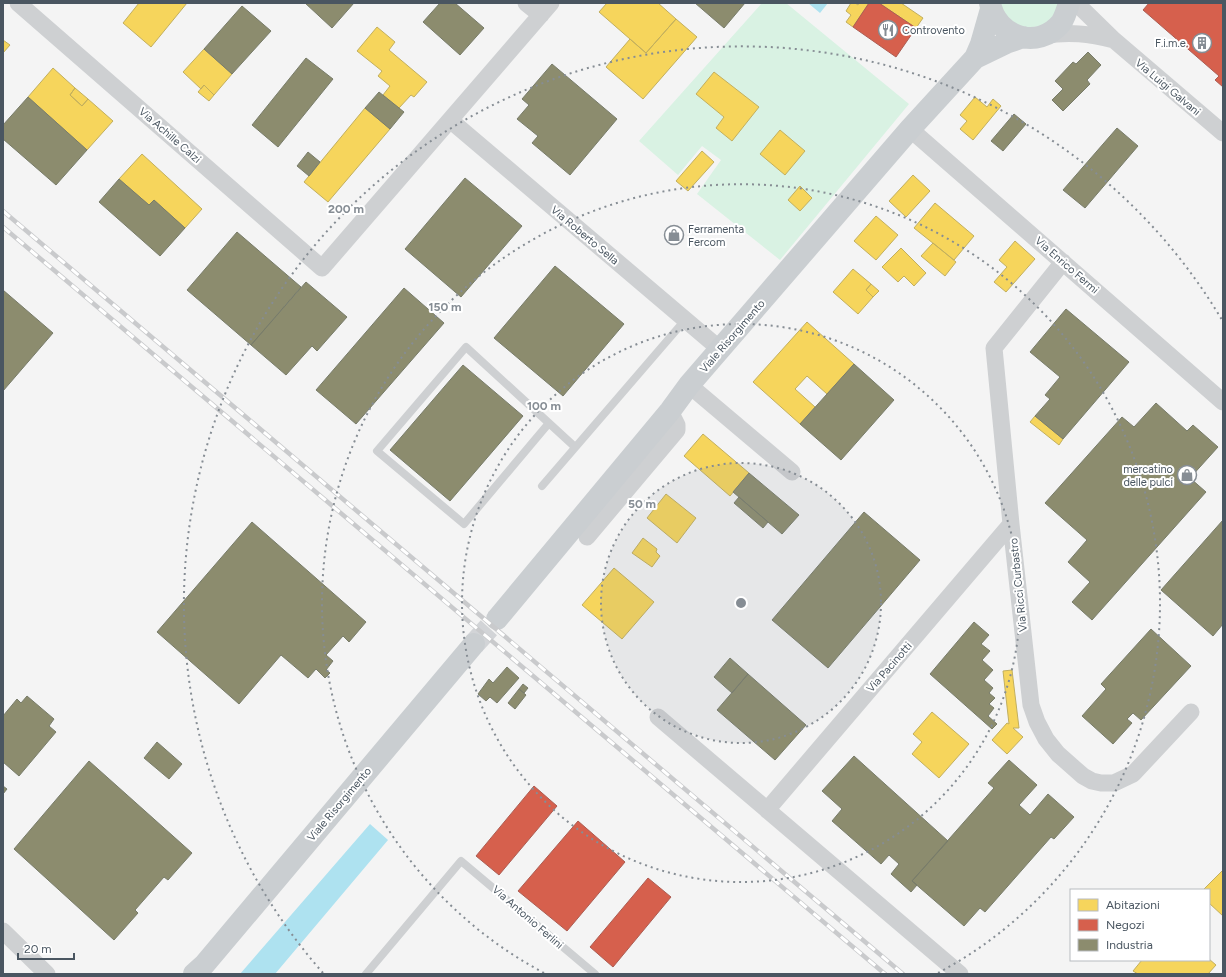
<svg xmlns="http://www.w3.org/2000/svg" width="1226" height="977" font-family="Figtree,sans-serif">
<style>
.green{fill:#d9f2e3}
.water{fill:#aee2f0}
.homes{fill:#f6d55c;stroke:#c2af5e}
.shops{fill:#d6604d;stroke:#ac5d53}
.industry{fill:#8c8c6e;stroke:#787c6a}
.lines{fill:none;stroke-linecap:round;stroke-linejoin:round}
.primary-tunnel{stroke:#d2d4d7;stroke-width:22;stroke-dasharray:22 11;stroke-linecap:butt}
.service{stroke:#ced0d2;stroke-width:8}
.minor{stroke:#ced0d2;stroke-width:17}
.primary{stroke:#caced1;stroke-width:22}
.rail-casing{stroke:#c9cacc;stroke-width:4.5}
.rail{stroke:#fff;stroke-width:3;stroke-dasharray:9;stroke-linecap:butt}
.ring{fill:none;stroke:#868d94;stroke-width:2;stroke-dasharray:2 4}
.labels{text-anchor:middle;stroke-width:4;stroke-linejoin:round;paint-order:stroke}
.poi-label{font-size:11px;fill:#4a5661;stroke:#fff;text-anchor:start}
.street-label{font-size:11px;fill:#4a5661;stroke:#fff}
.centre{fill:#868d94;stroke:#fff;stroke-width:2}
.ring-label{font-size:12px;text-anchor:middle;font-weight:bold;fill:#868d94;stroke:#fff;stroke-width:4;stroke-linejoin:round;paint-order:stroke}
</style>
<rect width="100%" height="100%" fill="#f4f4f4"/>
<path class="green" d="M762 3H786L909 104 780 260 697 194 721 160 702 146 678 175 639 141Z
M1000 3H1059C1057 9 1055 15 1050 20 1039 30 1017 30 1007 17 1004 13 1002 7 1000 3Z"/>
<path class="water" d="M808 3H828L820 13Z
M370 824 388 840 275 974H240Z"/>
<path class="homes" d="M139 3H187L151 47 123 23Z
M607 3H658L676 19 646 53 599 12Z
M851 3H855L858 5 859 3H869L853 27 846 22 851 15 846 11Z
M879 3H901L923 18 916 28Z
M676 19 697 37 643 99 606 67 630 39 646 53Z
M377 27 395 42 389 50 427 82 414 97 411 95 399 108 383 95 390 86 378 76 382 71 357 51Z
M3 40 10 45 3 53Z
M204 49 232 74 214 95 204 85 201 89 183 72Z
M53 68 75 88 70 95 82 106 88 99 113 121 87 150 28 97Z
M714 72 759 107 732 141 716 128 724 117 696 94Z
M204 85 214 95 209 101 198 92Z
M75 88 88 99 82 106 70 95Z
M975 97 987 107 993 99 1001 106 973 140 960 129 967 121 960 115Z
M365 108 390 129 328 202 304 182Z
M780 130 805 151 785 175 760 154Z
M702 151 714 162 688 191 676 181Z
M142 154 202 209 185 228 154 200 149 205 119 179Z
M913 175 930 191 906 217 889 201Z
M800 186 812 198 800 211 788 200Z
M935 203 974 236 954 260 914 228Z
M876 216 898 235 876 260 854 241Z
M1015 241 1035 259 1006 292 994 282 1007 267 999 260Z
M933 243 956 262 945 276 921 256Z
M901 248 926 273 914 286 904 276 898 282 882 267Z
M853 269 871 284 866 290 873 297 858 314 833 292Z
M871 284 879 291 873 297 866 290Z
M807 322 854 364 827 394 807 376 795 389 815 407 800 424 753 382Z
M1035 416 1063 439 1059 445 1030 422Z
M703 434 749 473 730 496 684 456Z
M666 494 696 518 677 543 647 518Z
M643 538 657 549 656 552 660 556 652 567 632 553Z
M614 568 654 602 622 639 582 605Z
M1012 670 1019 728H1013L1023 737 1007 754 992 740 1007 723 1009 724 1003 671Z
M932 712 969 744 939 778 912 754 922 742 913 734Z
M1222 871 1223 872V916L1209 903V890H1203Z
M1209 959 1216 965 1208 974H1138L1133 971 1142 960H1209Z"/>
<path class="shops" d="M869 3H879L916 28 896 57 853 27Z
M1149 3H1223V87L1215 80 1219 76 1143 10Z
M534 786 557 806 499 875 476 856Z
M578 821 625 862 567 931 518 891Z
M648 878 671 897 613 967 590 947Z"/>
<path class="industry" d="M305 3H354L332 28Z
M440 3H455L484 28 460 55 423 22Z
M695 3H745L724 28Z
M242 6 271 31 232 74 204 49Z
M1088 52 1101 65 1087 80 1090 84 1063 111 1052 100 1063 89 1055 81 1073 62 1076 64Z
M306 58 333 79 278 147 252 125Z
M552 64 617 119 570 175 532 143 538 136 517 119 529 105 522 99Z
M379 92 404 112 390 129 365 108Z
M28 97 87 150 56 185 3 139V125Z
M1014 114 1026 124 1003 151 991 141Z
M1117 128 1138 146 1085 208 1063 190Z
M308 152 320 162 309 176 297 166Z
M465 178 522 226 461 297 405 249Z
M119 179 149 205 154 200 185 228 160 256 99 202Z
M237 232 301 287 251 345 187 290Z
M555 266 624 324 563 396 494 338Z
M306 282 347 317 317 351 312 346 286 375 251 345Z
M404 288 444 323 356 424 316 390Z
M3 290 53 333 3 391Z
M1066 309 1129 362 1063 439 1035 416 1050 399 1045 395 1060 377 1030 352Z
M854 364 894 400 841 460 800 424Z
M463 365 523 416 450 501 390 450Z
M1156 403 1187 431 1193 425 1218 447 1190 478 1206 492 1092 620 1072 602 1090 582 1068 562 1087 540 1045 503 1122 417 1134 427Z
M749 473 799 515 782 534 733 492Z
M739 497 768 522 763 528 734 503Z
M864 512 920 560 828 668 772 620Z
M1223 520V624L1213 636 1161 590Z
M252 522 366 622 349 642 343 636 326 655 333 661 326 670 330 673 325 678 316 669 308 678 281 655 239 704 157 632Z
M974 622 989 635 981 644 990 651 982 660 993 670 984 680 993 688 989 693 995 698 989 704 994 708 988 716 997 724 992 729 930 674Z
M1151 629 1191 666 1141 720 1133 713 1127 719 1132 723 1113 744 1082 716 1106 689 1101 684Z
M730 658 748 674 732 693 714 677Z
M507 667 519 678 497 703 490 697 486 701 478 694 489 679 493 683Z
M748 674 806 725 775 760 717 710Z
M523 684 528 688 524 693 519 689Z
M519 689 526 695 515 709 508 703Z
M27 696 54 719 49 726 56 732 19 776 3 762V716L17 699 21 703Z
M157 742 182 764 169 779 144 758Z
M854 756 948 841 912 881 917 885 911 892 891 874 899 864 889 855 881 864 832 821 842 809 822 791Z
M1009 760 1037 785 1019 805 1030 815 1048 794 1074 817 1054 839 1051 837 985 912 980 908 964 926 912 881 994 788 988 783Z
M89 761 192 853 168 880 164 877 135 910 138 913 114 940 14 849Z
M3 786 7 789 3 794Z"/>
<g class="lines">
<path class="primary-tunnel" d="M474 644 497 619"/>
<path class="service" d="M549 423 464 524 377 451 466 347 575 447
M542 486 685 320
M366 974 461 861 595 974"/>
<path class="minor" d="M18 3 322 268 551 3
M526 3 541 15
M1076 3 1114 40 1223 133
M1044 36C1068 31 1090 34 1114 40
M450 120 721 350
M910 129 1223 402
M1063 262 994 348 1011 524 1031 705 1037 722 1046 739 1058 754 1083 776 1092 781 1101 783H1114L1133 774 1191 712
M689 385 792 472
M587 537 672 436 677 430V425L670 411
M658 717 960 974
M767 810 1011 524
M3 931 47 974"/>
<path class="primary" d="M990 3C996 37 1038 51 1061 23 1065 17 1067 10 1069 3
M975 58 1006 43 1023 37
M497 619 670 411 689 385 910 129 975 58 981 44 991 9
M194 974 204 965 474 644"/>
<g class="rail-casing">
<path id="rail" d="M3 211 903 974
M3 227 885 974"/>
</g>
<use href="#rail" class="rail"/>
</g>
<circle cx="741" cy="603" r="140" fill="#868d94" fill-opacity=".12"/>
<g class="ring">
<circle cx="741" cy="603" r="140"/>
<circle cx="741" cy="603" r="279"/>
<path d="M544 973A419 419 0 1 1 938 973"/>
<path d="M323 973A558 558 0 1 1 1222 320"/>
</g>
<defs>
<g id="restaurant-ring" transform="scale(1)"><circle r="9.5" fill="#fff" stroke="#868d94" stroke-width="1.5"/><path d="M-5-6h1v4h1v-4h1v4h1v-4h1v5L-1.5 .5V6h-2V.5L-5-1ZM5-6V6H3V1.5H1.5Q1.5-4 5-6Z" fill="#868d94"/></g>
<g id="building-ring" transform="scale(1)"><circle r="9.5" fill="#fff" stroke="#868d94" stroke-width="1.5"/><path d="M-4-6H4V6H1V3H-1V6H-4ZM-2.5-4.3h1.7v1.8h-1.7ZM.8-4.3h1.7v1.8H.8ZM-2.5-1h1.7V.8h-1.7ZM.8-1h1.7V.8H.8Z" fill="#868d94"/></g>
<g id="shop-ring" transform="scale(1)"><circle r="9.5" fill="#fff" stroke="#868d94" stroke-width="1.5"/><path d="M-5-2.5h2.3a2.7 3.5 0 0 1 5.4 0H5L5.5 6h-11ZM-1.5-2.5h3a1.5 2.3 0 0 0-3 0Z" fill="#868d94"/></g>
</defs>
<g fill-rule="evenodd">
<use href="#restaurant-ring" x="888" y="30"/>
<use href="#building-ring" x="1202" y="43"/>
<use href="#shop-ring" x="674" y="235"/>
<use href="#shop-ring" x="1187" y="475"/>
</g>
<g class="labels">
<g class="poi-label">
<text x="902" y="34">Controvento</text>
<text x="1188" y="47" text-anchor="end">F.i.m.e.</text>
<text x="688" y="233">Ferramenta<tspan x="688" dy="13">Fercom</tspan></text>
<text x="1173" y="473" text-anchor="end">mercatino<tspan x="1173" dy="13">delle pulci</tspan></text>
</g>
<g class="street-label">
<text transform="translate(1168 87) rotate(40)" y="4">Via Luigi Galvani</text>
<text transform="translate(170 135) rotate(41)" y="4">Via Achille Calzi</text>
<text transform="translate(585 235) rotate(40)" y="4">Via Roberto Sella</text>
<text transform="translate(1067 265) rotate(41)" y="4">Via Enrico Fermi</text>
<text transform="translate(732 336) rotate(-49)" y="4">Viale Risorgimento</text>
<text transform="translate(1018 585) rotate(-96)" y="4">Via Ricci Curbastro</text>
<text transform="translate(889 667) rotate(-49)" y="4">Via Pacinotti</text>
<text transform="translate(339 804) rotate(-50)" y="4">Viale Risorgimento</text>
<text transform="translate(528 917) rotate(41)" y="4">Via Antonio Ferlini</text>
</g>
</g>
<circle cx="741" cy="603" r="6" class="centre"/>
<g class="ring-label">
<text x="346" y="213">200 m</text>
<text x="445" y="311">150 m</text>
<text x="544" y="410">100 m</text>
<text x="642" y="508">50 m</text>
</g>
<rect width="1226" height="977" fill="none" stroke="#4a5661" stroke-width="8"/>
<rect x="1070" y="889" width="140" height="72" fill="#ffffff" stroke="#b7bbc0"/>
<rect x="1078" y="899" width="20" height="12" fill="#f6d55c" stroke="#b7bbc0"/>
<text x="1106" y="909" font-size="12" fill="#4a5661">Abitazioni</text>
<rect x="1078" y="919" width="20" height="12" fill="#d6604d" stroke="#b7bbc0"/>
<text x="1106" y="929" font-size="12" fill="#4a5661">Negozi</text>
<rect x="1078" y="939" width="20" height="12" fill="#8c8c6e" stroke="#b7bbc0"/>
<text x="1106" y="949" font-size="12" fill="#4a5661">Industria</text>
<path d="M18 953v6h56v-6" fill="none" stroke="#4a5661" stroke-width="2"/>
<text x="24" y="953" font-size="12" fill="#4a5661" stroke="#ffffff" stroke-width="3" paint-order="stroke">20 m</text>
</svg>
